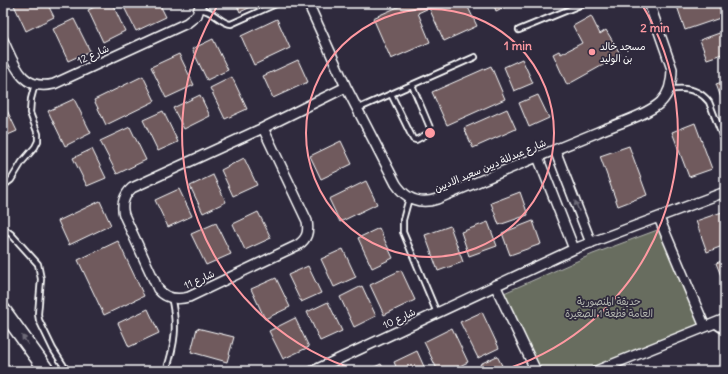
<svg xmlns="http://www.w3.org/2000/svg" width="728" height="374" font-family="Delius,'Playpen Sans Arabic',sans-serif">
<style>
.green{fill:#676d5f;stroke:#b3b6af}
.building{fill:#6f5a5d;stroke:#fff}
.lines{fill:none;stroke-linecap:round;stroke-linejoin:round}
.lane-casing{stroke:#fff;stroke-width:8}
.street-casing{stroke:#fff;stroke-width:12}
.primary-casing{stroke:#fff;stroke-width:17}
.lane{stroke:#2f2a3d;stroke-width:4.5}
.street{stroke:#2f2a3d;stroke-width:9}
.primary{stroke:#2f2a3d;stroke-width:14}
.oneway{fill:#6d6a77}
.ring{fill:none;stroke:#ff9aa2;stroke-width:2}
.poi-dot{fill:#ff9aa2;stroke:#2f2a3d;stroke-width:1.5}
.labels{text-anchor:middle;stroke-width:3.5;stroke-linejoin:round;paint-order:stroke}
.poi-label{font-size:10px;fill:#fff;stroke:#2f2a3d;text-anchor:start}
.street-label{font-size:10px;fill:#fff;stroke:#2f2a3d}
.park-label{font-size:10px;fill:#b3b6af;stroke:#2f2a3d}
.centre{fill:#ff9aa2;stroke:#2f2a3d;stroke-width:2}
.ring-label{font-size:12px;text-anchor:middle;font-weight:bold;fill:#ff9aa2;stroke:#2f2a3d;stroke-width:3.5;stroke-linejoin:round;paint-order:stroke}
</style>
<rect width="100%" height="100%" fill="#2f2a3d"/>
<filter id="ink" filterUnits="userSpaceOnUse"><feTurbulence type="fractalNoise" baseFrequency=".025" numOctaves="2"/><feDisplacementMap in="SourceGraphic" scale="8" xChannelSelector="R" yChannelSelector="G"/><feConvolveMatrix kernelMatrix="1 2 1 2 8 2 1 2 1" color-interpolation-filters="sRGB"/></filter>
<g filter="url(#ink)">
<path class="green" d="M660 229 701 325 600 371H540L504 293 593 254Z"/>
<path class="building" d="M13 3H47L54 17 26 31Z
M103 3H112L125 31 103 42 88 10Z
M122 3H159L166 17 136 31Z
M236 3H260L240 12Z
M407 3H466L477 26 444 41 429 8 418 13 430 42 391 59 373 18Z
M493 3H513L496 11Z
M676 3H718L723 17 685 30Z
M591 16 600 34 606 30 621 55 567 85 553 54 559 51 561 54 582 43 573 26Z
M74 19 90 51 68 61 53 29Z
M277 19 290 48 254 65 241 36Z
M725 31V53L707 59 700 40Z
M213 39 228 70 207 80 192 49Z
M179 54 194 85 166 98 151 67Z
M522 59 533 83 514 91 504 67Z
M298 60 308 82 273 98 263 76Z
M491 66 505 99 447 125 432 92Z
M143 76 155 101 106 125 94 100Z
M232 77 247 109 225 119 210 88Z
M725 81V109L716 84Z
M200 95 210 116 184 129 173 108Z
M538 95 549 118 529 127 519 103Z
M74 99 91 133 65 146 48 111Z
M3 102 17 131 3 137Z
M507 109 516 129 473 148 464 128Z
M163 111 178 142 158 151 143 120Z
M695 123 712 169 689 177 672 132Z
M130 127 146 160 117 174 100 141Z
M341 141 352 164 321 179 310 156Z
M629 146 647 195 618 206 600 156Z
M92 149 106 178 87 186 73 158Z
M244 158 257 185 233 196 221 170Z
M213 175 226 202 203 213 190 186Z
M366 181 377 204 340 222 329 199Z
M179 189 192 216 168 227 155 200Z
M520 192 528 215 499 225 491 203Z
M100 201 111 225 69 245 58 221Z
M725 211V245L707 252 696 221Z
M258 212 271 238 245 250 233 224Z
M533 221 541 244 510 255 502 233Z
M488 222 497 246 469 256 461 232Z
M216 223 231 254 206 265 191 234Z
M450 226 463 262 438 271 425 235Z
M379 228 393 258 372 268 358 238Z
M118 241 144 296 104 315 78 260Z
M343 249 356 277 334 287 321 259Z
M725 260V286L716 263Z
M308 266 321 293 301 302 288 275Z
M401 270 415 300 384 315 370 285Z
M276 278 290 307 265 319 251 289Z
M362 286 376 316 354 327 340 297Z
M328 302 342 331 320 341 307 312Z
M148 309 159 333 129 347 118 323Z
M482 312 499 348 478 358 460 322Z
M295 318 309 347 283 359 269 331Z
M197 328 234 337 227 362 191 352Z
M452 328 468 362 450 371H438L424 342Z
M417 351 426 371H398L394 362Z
M497 356 505 371H483L480 364Z
M381 364 385 371H366Z
M472 367 474 371H462Z"/>
<g class="lines">
<g class="lane-casing">
<path id="lane" d="M200 9C215 11 221 24 231 24L278 3
M519 30 585 3
M669 90C685 87 699 89 709 102L725 143
M391 94 413 139 416 140 431 132V130L412 85
M357 109 475 57
M3 186 11 180 22 162 35 147 38 141V134L30 113 31 99 35 84
M409 198 403 220V232L437 313
M3 228 11 234 38 264 41 279 38 314 39 320 53 349 67 371
M713 324 725 332
M166 371C175 345 178 325 171 297"/>
</g>
<g class="street-casing">
<path id="street" d="M308 3 346 87 396 184C406 199 420 205 437 199 491 176 544 154 598 132 616 124 647 115 661 102 670 93 672 81 672 69L649 3
M3 40C14 63 21 92 54 84L187 23 197 15 201 3
M263 128 307 221C309 232 307 239 298 245L189 297C178 300 166 299 158 289L124 215C121 205 124 195 132 188L263 128 346 87
M555 150 591 243
M538 157 574 249
M659 218 705 327
M495 285 536 371
M313 371 574 249 725 192
M596 371 725 319"/>
</g>
<g class="primary-casing">
<path id="primary" d="M3 310 47 371"/>
</g>
<use href="#lane" class="lane"/>
<use href="#street" class="street"/>
<use href="#primary" class="primary"/>
</g>
<defs><path id="oneway-solid" d="M-6-.8H1V-3.2L6.5 0L1 3.2V.8H-6Z"/></defs>
<g class="oneway">
<use href="#oneway-solid" transform="translate(577 206) rotate(-111)"/>
<use href="#oneway-solid" transform="translate(25 340) rotate(-125)"/>
</g>
</g>
<g class="ring">
<circle cx="430" cy="133" r="124"/>
<path d="M360 371A248 248 0 0 1 219 3M641 3A248 248 0 0 1 500 371"/>
</g>
<circle class="poi-dot" cx="592" cy="52" r="4"/>
<g class="labels">
<g class="poi-label">
<text x="600" y="50">مسجد خالد<tspan x="600" dy="12">بن الوليد</tspan></text>
</g>
<g class="street-label">
<text transform="translate(93 54) rotate(-24)" y="4">شارع 12</text>
<text transform="translate(490 165) rotate(-23)" y="4">شارع عبدللة ديين سعيد الاديين</text>
<text transform="translate(199 279) rotate(-24)" y="4">شارع 11</text>
<text transform="translate(399 318) rotate(-25)" y="4">شارع 10</text>
</g>
<g class="park-label">
<text x="609" y="305">حديقة المنصورية<tspan x="609" dy="12">العامة قطعة 1 الصغيرة</tspan></text>
</g>
</g>
<circle cx="430" cy="133" r="6" class="centre"/>
<g class="ring-label">
<text x="655" y="32">2 min</text>
<text x="518" y="50">1 min</text>
</g>
<rect width="728" height="374" fill="none" stroke="#2f2a3d" stroke-width="16"/>
<rect x="8" y="8" width="712" height="358" fill="none" stroke="#fff" stroke-width="1.5" filter="url(#ink)"/>
</svg>
